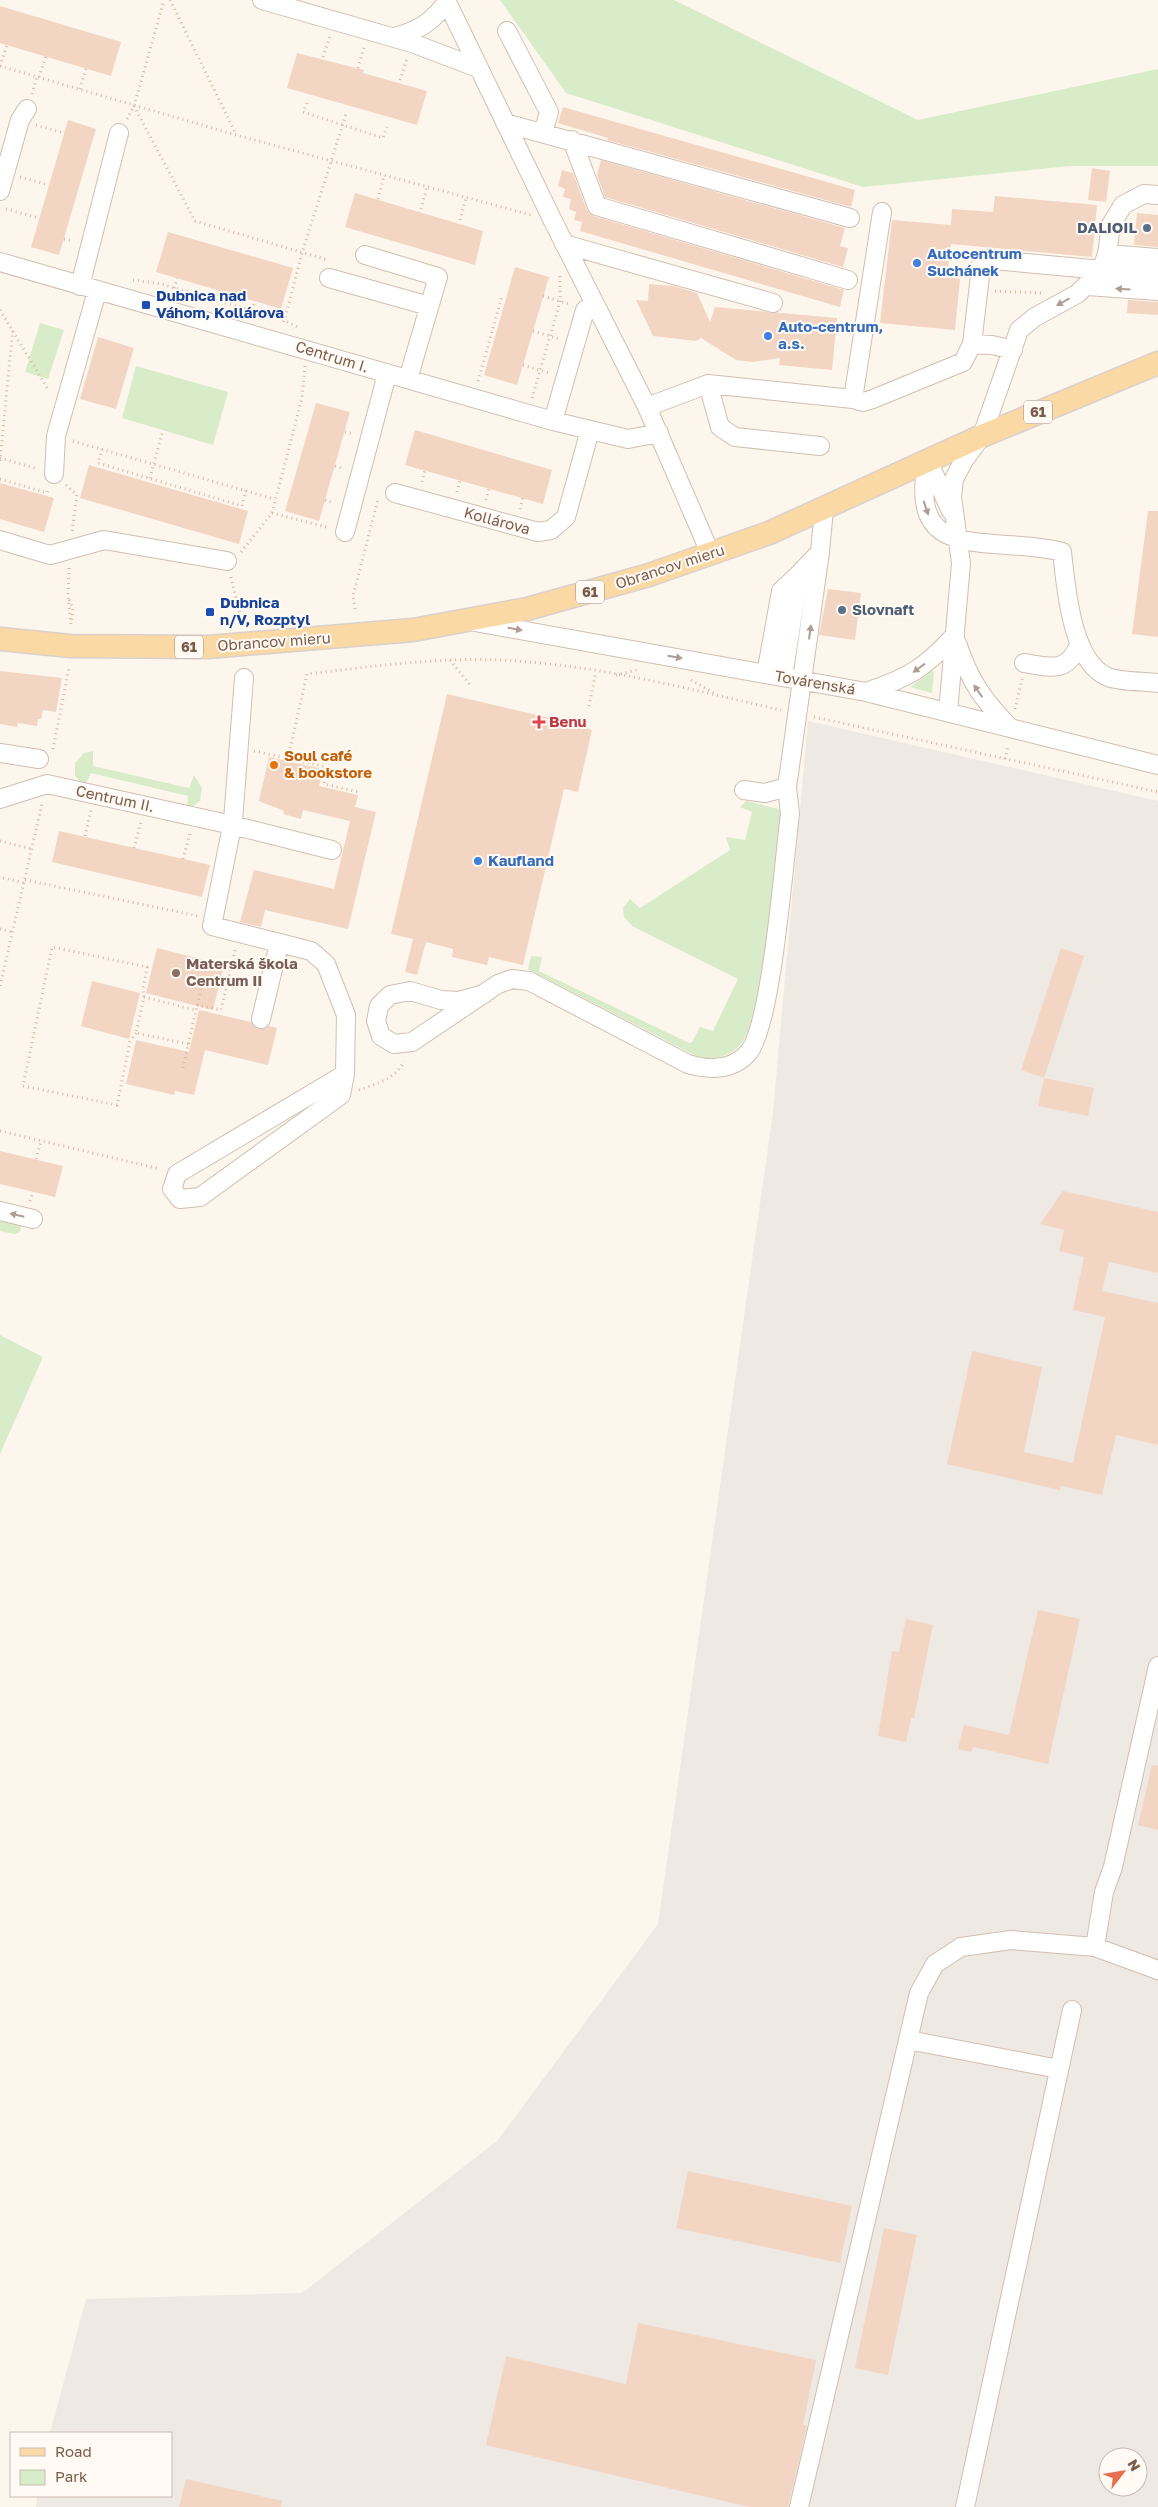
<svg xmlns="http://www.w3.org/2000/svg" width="1158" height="2507" font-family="'Golos Text',sans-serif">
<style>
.industrial{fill:#efe9e4;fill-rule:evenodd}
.green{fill:#d8ecc9}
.building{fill:#f3d5c3}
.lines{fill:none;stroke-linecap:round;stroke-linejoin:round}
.minor-casing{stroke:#d1beb0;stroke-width:20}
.major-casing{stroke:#dad1cd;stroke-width:25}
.path{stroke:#d9b8a5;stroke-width:3;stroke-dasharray:1 4;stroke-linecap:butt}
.minor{stroke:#fff;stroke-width:18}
.major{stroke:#fbd9a5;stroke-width:22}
.oneway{fill:#af9d94}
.service-dot{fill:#5c6f8a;stroke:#fffaf3;stroke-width:2}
.shop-dot{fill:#3f7fe0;stroke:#fffaf3;stroke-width:2}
.transit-dot{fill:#1a4fb4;stroke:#fffaf3;stroke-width:2}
.health-dot{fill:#e0444e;stroke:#fffaf3;stroke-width:2}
.food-dot{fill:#e8710a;stroke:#fffaf3;stroke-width:2}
.education-dot{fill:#8d6e63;stroke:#fffaf3;stroke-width:2}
.labels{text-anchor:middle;stroke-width:4;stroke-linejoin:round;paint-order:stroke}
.shield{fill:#fffaf3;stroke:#a28b7f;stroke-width:1}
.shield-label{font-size:14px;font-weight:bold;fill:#7a5c4d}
.service-label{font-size:15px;font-weight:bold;fill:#4e5e75;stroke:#fffaf3;text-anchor:end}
.shop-label{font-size:15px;font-weight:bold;fill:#366cbe;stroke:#fffaf3;text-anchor:start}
.transit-label{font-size:15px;font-weight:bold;fill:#164399;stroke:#fffaf3;text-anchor:start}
.street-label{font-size:15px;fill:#7a5c4d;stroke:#fffaf3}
.health-label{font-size:15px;font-weight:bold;fill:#be3a42;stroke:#fffaf3;text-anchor:start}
.food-label{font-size:15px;font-weight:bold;fill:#c56008;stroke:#fffaf3;text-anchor:start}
.education-label{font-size:15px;font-weight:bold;fill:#785e54;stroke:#fffaf3;text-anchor:start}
</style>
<rect width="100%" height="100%" fill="#fdf6ec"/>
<path class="industrial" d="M808 721 1158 801V2507H36L37 2496H171V2433H50L86 2299 302 2293 498 2140 658 1924 773 1112ZM1108 2457H1138V2487H1108Z"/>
<path class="green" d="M500 0H674L918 120 1158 69V166H1070L863 187 566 93Z
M40 323 64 330 48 379 25 372Z
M136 366 228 392 213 445 122 418Z
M932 671 934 672 932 693 910 687Z
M93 751V766L189 788 194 775 202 788 200 801 187 810 188 796 91 773 85 786 75 776V763L84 753Z
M746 801 779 809 782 818C777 862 766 1018 739 1046 728 1058 711 1060 696 1056L528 969 531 956 542 957 539 971 689 1043 692 1042 700 1027 713 1031 738 979 632 926 624 917 623 908 630 899 640 908 730 850 726 837 745 840 752 812 740 807Z
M0 1218 21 1224 20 1232 15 1234 0 1231Z
M0 1335 43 1357 0 1454Z"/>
<path class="building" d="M0 6 121 42 111 76 0 43Z
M297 53 364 70 363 73 427 91 417 125 287 88Z
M563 107 855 190 851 207 607 140 608 138 558 123Z
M68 120 96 129 59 255 31 247Z
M601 160 845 228 840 246 848 248 843 267 605 197 597 175Z
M1092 168 1110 171 1106 202 1088 200Z
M562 170 573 173 587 210 594 216 844 290 840 307 580 231 582 222 574 220 576 212 569 209 571 199 563 197 565 189 558 186Z
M355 193 483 231 475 265 345 227Z
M995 196 1097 205 1092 257 951 244 947 277 960 279 955 330 880 323 892 220 951 225 952 209 993 212Z
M1137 213 1158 215V247L1134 245Z
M168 232 293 268 281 309 156 272Z
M515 267 549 277 517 385 484 375Z
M649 284 674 286 697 293 710 322 715 307 837 318 832 370 779 365 780 358 753 362 736 360 701 338 696 341 653 336 636 300 648 301Z
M1128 300 1158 302V315L1127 313Z
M98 337 134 348 116 409 80 399Z
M316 403 350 412 319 521 285 511Z
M415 430 552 470 543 504 405 465Z
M89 465 248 511 239 544 80 498Z
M0 483 54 498 44 532 0 519Z
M1148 511H1158V637L1132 634Z
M828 589 861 593 855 640 819 635Z
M0 671 62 678 56 712 43 710 41 719H38L37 726 18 723 17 727 0 724Z
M447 694 580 725 592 730 578 792 564 789 523 965 489 957 487 965 452 957 453 949 426 942 417 975 405 972 413 939 391 934Z
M269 757 323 769 319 786 358 795 355 807 376 812 348 929 265 910 261 927 240 922 254 870 334 889 350 821 303 810 301 819 283 814 284 811 259 801Z
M59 831 210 865 202 897 52 862Z
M157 948 204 960 203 964 223 969 213 1010 146 993Z
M1061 948 1084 956 1044 1078 1021 1070Z
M92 981 140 993 129 1039 81 1026Z
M199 1010 251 1022 259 1029 269 1026 277 1028 268 1065 205 1050 194 1095 175 1091 174 1095 126 1084 136 1040 189 1052Z
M1044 1078 1094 1088 1088 1116 1038 1106Z
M0 1151 63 1166 55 1197 0 1184Z
M1063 1191 1158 1212V1273L1109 1262 1102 1291 1158 1303V1445L1116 1435 1102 1495 1061 1486 1060 1490 947 1464 972 1351 1042 1367 1024 1452 1073 1463 1105 1317 1073 1310 1084 1257 1059 1251 1064 1230 1040 1224Z
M1038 1610 1080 1619 1048 1764 974 1747 971 1752 958 1749 964 1725 1009 1735Z
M906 1619 933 1625 914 1718H911L906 1742 878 1736 892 1651 899 1652Z
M1152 1765 1158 1766V1830L1138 1825Z
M688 2171 852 2206 840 2263 676 2228Z
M884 2228 917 2235 888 2375 855 2368Z
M638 2323 816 2360 803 2425 807 2426 788 2507H749L486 2445 506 2356 626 2384Z
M186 2479 282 2501 281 2507H179Z"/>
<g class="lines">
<g class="minor-casing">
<path id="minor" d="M262 0 412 43 478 68
M446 0 553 221 647 407 711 555
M507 31 549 112 543 133
M395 37C419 30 431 23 447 2
M505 123 850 218
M572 140 597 206 848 280
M0 191 20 120 27 109
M882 212 853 399 863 402 873 399 963 362 972 344 992 345 1013 350
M564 244 773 303
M1107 254 1158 258
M365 255 438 277 408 379
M0 262 553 421 628 439 659 433
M329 278 429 306
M80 286 119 133
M1087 286 1158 291
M972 344 982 259 1158 275
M708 384 720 427 735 437 820 446
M647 407 708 384 853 399
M553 421 585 310
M928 461C904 567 995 534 1062 552 1066 586 1071 662 1108 677 1120 682 1144 681 1158 683
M928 461 951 511
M54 474 56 436 97 291
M395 493 538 532 551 530 566 517 590 430
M345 532 387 374
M0 540 50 555 104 540 227 561
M475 622 866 692 1158 765
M957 643C970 682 982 698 1010 728
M1024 663C1051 667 1066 674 1079 645
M766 674 781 591 799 574
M783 677 799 574 820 552
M244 678 233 821 212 926 311 951 326 964 346 1015 345 1074 177 1174 172 1189 180 1199 200 1197 341 1095 345 1074
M866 692C908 678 925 668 955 635
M948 712 961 563 952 497 954 479 964 460 982 436 1019 330 1035 317 1077 294 1101 271 1107 254 1111 225 1123 205 1144 194 1158 195
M0 753 39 759
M744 790 765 793 787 787
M0 799 47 784 232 825 332 850
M484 994 459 1001 441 1000 410 991 390 995 379 1006 376 1021 381 1036 394 1044 412 1042 498 984 512 979 529 981 688 1064C708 1070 732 1071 748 1053 772 1026 784 858 790 814L787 787 820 552 824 509
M261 1019 279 944
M0 1211 33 1219
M1095 1947 1104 1892 1113 1867 1158 1666
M908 2040 1059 2069
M799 2507 919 1993 935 1964 961 1947 1011 1940 1095 1947 1158 1970
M965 2507 1072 2010"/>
</g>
<g class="major-casing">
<path id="major" d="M0 639 70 646 208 647 413 630 527 609 649 575 769 533 982 436 1158 363"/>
</g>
<path class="path" d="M170 0 236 134
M323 57 330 36
M0 66 236 135 531 215
M0 66 7 45
M358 68 364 47
M39 77 46 56
M400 80 407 59
M80 89 86 68
M32 94 37 76
M307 103 303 112 383 138 387 127
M134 106 195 221 328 260
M127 119 134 106 164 0
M36 125 64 133
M20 177 49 185
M378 199 384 176
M6 209 39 218
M421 209 427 187
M460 220 466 198
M64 239 73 241
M133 280 161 284 284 320 299 328
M174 288 177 278
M995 291 1042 293
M543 296 569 304
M215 300 218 290
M0 310 49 391
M252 310 255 301
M284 322 302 253 346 114
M533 331 559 339
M523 365 549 373
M478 381 502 296
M532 398 560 302V276
M345 432 354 434
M73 441 274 499
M102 449 98 463 242 506 246 490
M0 458 38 469
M0 461 13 328
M335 466 344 469
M150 478 163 430
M0 479 47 493 48 490
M422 482 425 470
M66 485 77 495 72 532
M457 492 460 480
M325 500 334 503
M486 500 489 488
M520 509 523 498
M272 513 330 528
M241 552 272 513 302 398 305 366
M69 568 68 597 71 624
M231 577 240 615
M69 600 73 608 72 620
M355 609 353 596 378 499
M450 660 470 685
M616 675 637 670
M691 680 714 693
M589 706 596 672
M1015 709 1022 679
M814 717 1158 792
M53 749 69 668
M254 751 327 767 324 784 358 792
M288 758 307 674C370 667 435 657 499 660 594 664 689 689 781 710
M1005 759 1008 745
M85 836 91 810
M0 841 32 849
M134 848 141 822
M183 859 190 833
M3 878 24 883
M25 880 198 916
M0 929 12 932
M0 986 42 804
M197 1005 221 1010 235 950
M136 1033 130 1042 117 1105 23 1086 52 947 147 967 143 989 144 997
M188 1044 136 1033 144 997 195 1010
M183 1068 201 988
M359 1090C376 1084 396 1079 404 1061
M0 1131 160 1169
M36 1159 41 1141
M30 1201 33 1192"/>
<use href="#minor" class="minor"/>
<use href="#major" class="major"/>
</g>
<defs><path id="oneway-solid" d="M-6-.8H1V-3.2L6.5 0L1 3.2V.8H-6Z" transform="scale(1.25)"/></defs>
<g class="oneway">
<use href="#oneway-solid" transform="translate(1123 289) rotate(-176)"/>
<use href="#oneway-solid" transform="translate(1063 302) rotate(151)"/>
<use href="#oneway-solid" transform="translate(926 508) rotate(71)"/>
<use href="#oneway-solid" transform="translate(515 629) rotate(10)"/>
<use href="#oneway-solid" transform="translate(810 632) rotate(-82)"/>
<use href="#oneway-solid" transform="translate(675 657) rotate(10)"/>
<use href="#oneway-solid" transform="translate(919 668) rotate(144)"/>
<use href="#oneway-solid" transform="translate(978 691) rotate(-125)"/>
<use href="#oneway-solid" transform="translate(17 1215) rotate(-167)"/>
</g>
<g class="service-dot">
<circle cx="1147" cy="228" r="5"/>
<circle cx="842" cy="610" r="5"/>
</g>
<g class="shop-dot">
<circle cx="917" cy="263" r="5"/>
<circle cx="768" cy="336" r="5"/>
<circle cx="478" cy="861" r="5"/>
</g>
<g class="transit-dot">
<rect x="141" y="300" width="10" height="10" rx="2.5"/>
<rect x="205" y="607" width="10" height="10" rx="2.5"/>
</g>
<path class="health-dot" d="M536.5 714.5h5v5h5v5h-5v5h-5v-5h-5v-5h5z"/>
<circle class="food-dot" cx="274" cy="765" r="5"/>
<circle class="education-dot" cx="176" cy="973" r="5"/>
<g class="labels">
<g class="shield">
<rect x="1024" y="400.5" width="28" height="23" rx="4"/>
<rect x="576" y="580.5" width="28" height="23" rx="4"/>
<rect x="175" y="635.5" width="28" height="23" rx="4"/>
</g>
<g class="shield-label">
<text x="1038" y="417">61</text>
<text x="590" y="597">61</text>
<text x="189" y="652">61</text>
</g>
<g class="service-label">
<text x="1137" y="233">DALIOIL</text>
<text x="852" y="615" text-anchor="start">Slovnaft</text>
</g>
<g class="shop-label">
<text x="927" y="259">Autocentrum<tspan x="927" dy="17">Suchánek</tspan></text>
<text x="778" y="332">Auto-centrum,<tspan x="778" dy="17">a.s.</tspan></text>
<text x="488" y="866">Kaufland</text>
</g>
<g class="transit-label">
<text x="156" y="301">Dubnica nad<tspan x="156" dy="17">Váhom, Kollárova</tspan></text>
<text x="220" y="608">Dubnica<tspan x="220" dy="17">n/V, Rozptyl</tspan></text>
</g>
<g class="street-label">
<text transform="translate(332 357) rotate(17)" y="5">Centrum I.</text>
<text transform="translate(497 521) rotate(15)" y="5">Kollárova</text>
<text transform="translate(670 567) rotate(-18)" y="5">Obrancov mieru</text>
<text transform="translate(274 642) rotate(-4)" y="5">Obrancov mieru</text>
<text transform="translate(815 683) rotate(10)" y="5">Továrenská</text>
<text transform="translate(115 799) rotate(12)" y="5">Centrum II.</text>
</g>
<g class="health-label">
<text x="549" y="727">Benu</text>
</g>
<g class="food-label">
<text x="284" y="761">Soul café<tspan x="284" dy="17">&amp; bookstore</tspan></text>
</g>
<g class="education-label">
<text x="186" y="969">Materská škola<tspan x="186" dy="17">Centrum II</tspan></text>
</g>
</g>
<rect x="10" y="2432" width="162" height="65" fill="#fffaf3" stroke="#cabbb1"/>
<rect x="20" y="2448" width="25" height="8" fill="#fbd9a5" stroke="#cabbb1"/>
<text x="55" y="2457" font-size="15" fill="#7a5c4d">Road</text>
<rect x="20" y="2470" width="25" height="15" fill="#d8ecc9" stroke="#cabbb1"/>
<text x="55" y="2482" font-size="15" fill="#7a5c4d">Park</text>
<g transform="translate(1123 2472) rotate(59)"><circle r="24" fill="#fffaf3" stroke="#cabbb1"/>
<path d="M0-4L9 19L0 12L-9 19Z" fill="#e76f51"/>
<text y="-8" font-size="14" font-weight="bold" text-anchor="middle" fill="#7a5c4d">N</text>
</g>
</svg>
